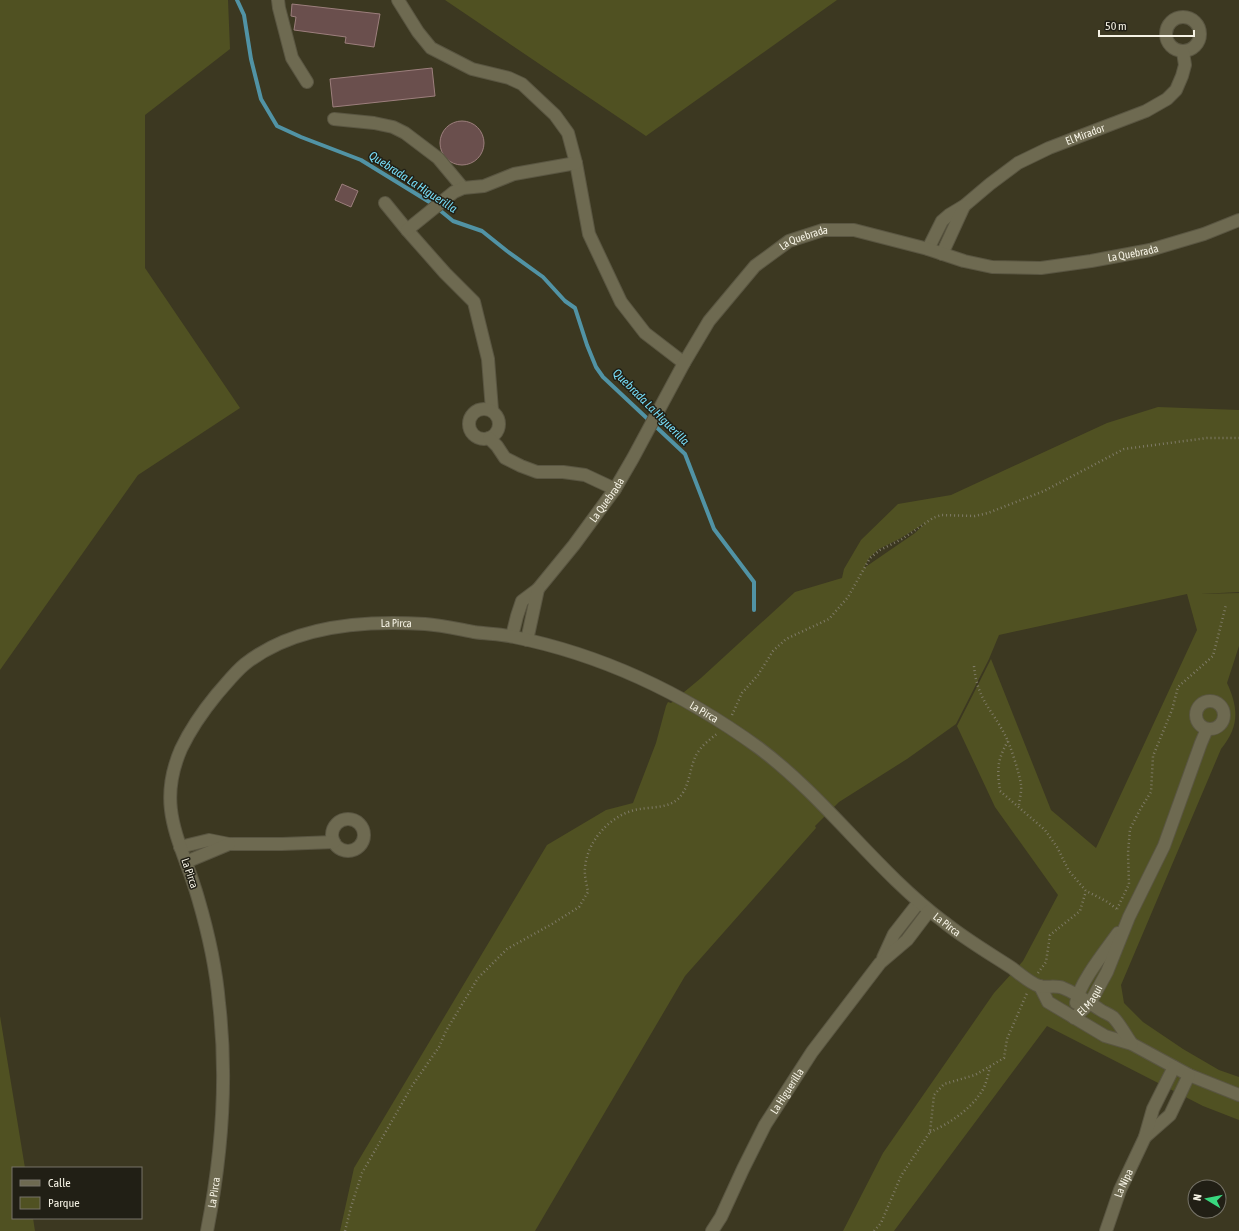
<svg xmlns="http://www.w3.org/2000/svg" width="1239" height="1231" font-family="'Asap Condensed',sans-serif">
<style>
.green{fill:#505122;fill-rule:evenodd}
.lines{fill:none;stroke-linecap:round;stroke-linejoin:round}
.stream{stroke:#5193a5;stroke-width:4}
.building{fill:#6a4f4d;stroke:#9d7f7d}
.minor-casing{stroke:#5a5642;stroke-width:14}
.path{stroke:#7f7b67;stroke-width:2.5;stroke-dasharray:1 3;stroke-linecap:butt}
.minor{stroke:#6e6a51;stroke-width:12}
.labels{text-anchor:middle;stroke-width:3;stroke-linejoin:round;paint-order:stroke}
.street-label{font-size:11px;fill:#f5f2e4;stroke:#211f15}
.water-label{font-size:12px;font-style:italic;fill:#77def8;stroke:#211f15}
</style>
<rect width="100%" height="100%" fill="#3c3821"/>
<path class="green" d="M0 0H228L230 49 145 115V268L240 408 138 475 0 670Z
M445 0H837L646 136Z
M1158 407 1239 410V592L1201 594 1239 593V646L1227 683C1239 709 1239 727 1221 749L1121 985 1124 1003 1143 1022 1183 1049 1219 1070 1239 1077V1120L1203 1106 1047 1026 894 1231H843L883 1153 994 993 1023 961 1058 895 995 807 957 726 991 659 1051 810 1096 848 1197 630 1187 594 999 635 989 659 956 724 907 759 839 802 815 826 816 828 685 976 535 1231H340L354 1168 547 845 606 810 633 803 656 743 666 706 668 702 671 703 701 678 795 592 842 578 844 569 861 540 898 504 951 495 1107 423ZM925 523 915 533 864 568 869 558 879 549 901 538Z
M0 1016 25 1168H13V1218H33L35 1231H0Z"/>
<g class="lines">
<path class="stream" d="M237 0 244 15 251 59 261 99 277 126 301 137 361 160 431 203 453 221 482 231 507 251 543 277 565 301 575 308 587 345 596 367 603 377 685 454 714 529 754 582V610"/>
</g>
<path class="building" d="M292 4 380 14 374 47 345 43 346 37 294 30 296 17 291 16Z
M432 68 435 96 333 107 330 79Z
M440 143a22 22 0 1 1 44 0a22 22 0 1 1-44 0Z
M342 184 358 191 351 207 335 200Z"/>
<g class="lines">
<g class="minor-casing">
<g id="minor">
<path d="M278 0 279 8 292 58 307 82"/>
<path d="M398 0 418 32 431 48 472 69 509 78 522 84 555 115 568 133 576 163 589 234 621 302 645 333 684 363"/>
<circle cx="1183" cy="34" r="17"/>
<path d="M334 119 374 123 393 127 405 133 438 158 463 188"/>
<path d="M385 203 407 230 445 273 474 302 488 359 492 410"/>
<path d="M407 230 454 192 463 188 484 186 514 174 576 163"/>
<path id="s1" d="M928 249 942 221 949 215 964 206 990 184 1018 163 1049 148 1146 111 1167 99 1176 90 1182 76 1185 65 1183 52"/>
<path d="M942 254 964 206"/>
<circle cx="484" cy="424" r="15"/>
<path d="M489 438 497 446 505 458 521 466 537 472H563L585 475 615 489"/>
<path id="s2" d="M512 636 517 616 522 601 538 589 574 545 615 489 633 458 684 363 709 321 755 266 789 241 823 230H854L928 249 964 261 992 267 1041 268 1091 261 1150 250 1204 234 1239 220"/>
<path d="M527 640 538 589"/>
<circle cx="1210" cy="715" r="14"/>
<circle cx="348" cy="835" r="16"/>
<path d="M180 847 209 840 229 844H282L334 842"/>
<path d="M186 862 229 844"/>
<path d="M883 958 894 934 919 902"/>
<path d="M1040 986 1048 1002 1105 1036 1132 1044 1189 1075 1239 1095"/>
<path d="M1076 1003C1079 983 1106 950 1118 933"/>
<path id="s3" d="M1074 1018 1090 1003 1107 972 1129 917 1164 846 1201 743 1207 729"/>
<path d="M1145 1137 1170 1115 1189 1075"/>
<path id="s4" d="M207 1231C222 1155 228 1080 219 1003 216 967 208 932 198 898 182 842 155 809 181 749 191 728 203 711 217 694 226 684 235 672 245 664 294 625 364 620 425 624 441 625 458 629 474 632 487 634 501 634 514 637 603 655 686 695 759 748 827 799 876 871 944 922 965 939 989 953 1012 968 1020 974 1030 983 1039 986 1047 988 1056 985 1063 988 1076 993 1088 1002 1099 1009 1103 1012 1109 1014 1113 1017 1120 1024 1126 1036 1132 1044"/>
<path id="s5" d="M712 1231 721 1217 743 1169 765 1125 812 1052 880 963 907 940 929 911"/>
<path id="s6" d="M1106 1231 1120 1190 1145 1137 1153 1109 1174 1067"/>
</g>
</g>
<path class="path" d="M974 666C977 699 991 708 1005 735 1010 744 1020 775 1021 785 1022 792 1019 800 1019 806
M732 715 742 693 758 675 773 651 786 639 829 619 848 597 870 558 880 550 902 539 933 518 941 515 975 516 988 513 1044 491 1124 449 1207 438H1239
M1008 741C997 761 997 768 1000 791L1045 830 1057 847 1069 871 1086 891 1106 901 1117 909
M1117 909 1129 884 1128 853 1130 829 1141 808 1151 792 1153 756 1172 710 1178 687 1213 656 1226 605
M1038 973 1046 962 1050 935 1080 911 1086 891
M930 1132C949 1124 971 1109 982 1091 986 1085 988 1075 990 1067
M345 1231 351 1207 362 1173 412 1086 439 1047 446 1031 478 978 507 949 552 924 579 907 588 892C587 885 584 876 585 868 587 840 612 813 640 809 652 807 668 808 678 799 689 788 689 773 694 760 698 748 709 740 718 733
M874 1231 881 1223 901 1176 930 1132 934 1095 944 1084 975 1075 1004 1058 1007 1039 1027 993"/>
<use href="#minor" class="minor"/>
</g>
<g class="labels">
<g class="street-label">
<text dy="4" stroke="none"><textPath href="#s1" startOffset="200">El Mirador</textPath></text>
<text dy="4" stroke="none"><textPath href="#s2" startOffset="504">La Quebrada</textPath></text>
<text dy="4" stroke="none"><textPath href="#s2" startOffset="841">La Quebrada</textPath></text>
<text dy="4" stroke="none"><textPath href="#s2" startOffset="169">La Quebrada</textPath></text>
<text dy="4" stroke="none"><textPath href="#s4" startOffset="758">La Pirca</textPath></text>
<text dy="4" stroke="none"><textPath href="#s4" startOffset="1082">La Pirca</textPath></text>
<text transform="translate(190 873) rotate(71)" y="4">La Pirca</text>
<text dy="4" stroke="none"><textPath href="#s4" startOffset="1406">La Pirca</textPath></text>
<text dy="4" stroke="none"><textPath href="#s3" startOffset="24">El Maqui</textPath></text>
<text dy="4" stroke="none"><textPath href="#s5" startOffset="159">La Higuerilla</textPath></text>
<text dy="4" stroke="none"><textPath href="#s6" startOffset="51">La Nipa</textPath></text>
<text dy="4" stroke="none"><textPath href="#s4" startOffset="39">La Pirca</textPath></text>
</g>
<g class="water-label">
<text transform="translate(413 182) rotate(33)" y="4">Quebrada La Higuerilla</text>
<text transform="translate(651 407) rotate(45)" y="4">Quebrada La Higuerilla</text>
</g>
</g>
<rect x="12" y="1167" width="130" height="52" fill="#211f15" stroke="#767368"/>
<rect x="20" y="1180" width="20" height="6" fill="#6e6a51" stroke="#767368"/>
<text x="48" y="1187" font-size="12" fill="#f5f2e4">Calle</text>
<rect x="20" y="1197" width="20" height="12" fill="#505122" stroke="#767368"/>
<text x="48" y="1207" font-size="12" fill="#f5f2e4">Parque</text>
<g transform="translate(1207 1199) rotate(280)"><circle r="19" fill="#211f15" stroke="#767368"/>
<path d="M0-3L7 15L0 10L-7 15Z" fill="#39d87f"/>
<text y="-6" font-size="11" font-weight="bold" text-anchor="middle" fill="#f5f2e4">N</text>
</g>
<path d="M1099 30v6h95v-6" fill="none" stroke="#f5f2e4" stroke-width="2"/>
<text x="1105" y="30" font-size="12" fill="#f5f2e4" stroke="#211f15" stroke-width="3" paint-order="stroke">50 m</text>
</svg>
